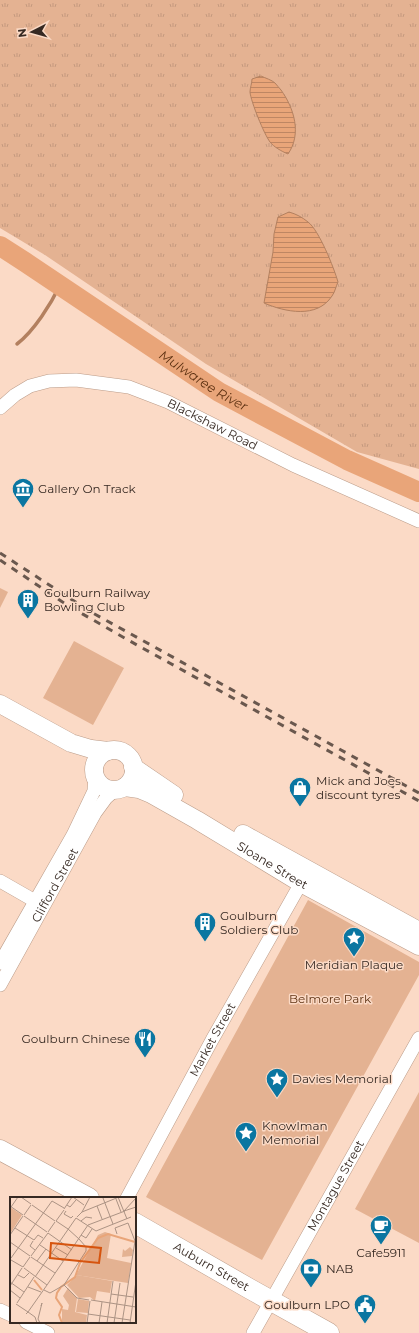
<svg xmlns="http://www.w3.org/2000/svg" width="419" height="1333" font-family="Montserrat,sans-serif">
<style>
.grass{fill:url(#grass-tufts)}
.park{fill:#e4b292}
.water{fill:url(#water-rules);stroke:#b3805f}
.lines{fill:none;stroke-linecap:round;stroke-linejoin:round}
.stream{stroke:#b3805f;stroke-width:3.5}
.river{stroke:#e9a579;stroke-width:20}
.street-casing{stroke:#bb9c89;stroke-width:14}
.secondary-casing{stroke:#bb9c89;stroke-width:19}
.primary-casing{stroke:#bb9c89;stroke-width:21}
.street{stroke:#fff;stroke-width:13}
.secondary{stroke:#fff;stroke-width:18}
.primary{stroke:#fff;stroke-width:20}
.rail{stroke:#6a584e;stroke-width:3;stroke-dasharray:7 7;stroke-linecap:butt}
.labels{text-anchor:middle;stroke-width:3;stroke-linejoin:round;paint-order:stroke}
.street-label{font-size:12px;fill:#362922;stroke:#fbdac6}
.poi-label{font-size:12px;fill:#362922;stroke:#fbdac6;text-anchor:start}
.park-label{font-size:12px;fill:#613515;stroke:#fbdac6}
.water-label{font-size:13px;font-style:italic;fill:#5e3212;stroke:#fbdac6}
.inset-river{fill:none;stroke:#e9a579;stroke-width:2}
.inset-road{fill:none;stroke:#ac9384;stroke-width:1}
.view{fill:#d6540e;fill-opacity:0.15;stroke:#d6540e;stroke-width:2}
.inset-edge{fill:none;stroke:#362922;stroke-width:2}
</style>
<defs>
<pattern id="grass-tufts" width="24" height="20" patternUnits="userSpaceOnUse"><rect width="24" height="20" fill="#e4b292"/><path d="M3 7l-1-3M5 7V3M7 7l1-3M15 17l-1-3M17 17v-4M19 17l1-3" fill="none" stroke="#c4997e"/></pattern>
<pattern id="water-rules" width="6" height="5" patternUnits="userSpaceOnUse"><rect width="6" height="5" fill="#e9a579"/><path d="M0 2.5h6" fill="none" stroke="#be8663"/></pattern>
</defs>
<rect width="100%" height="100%" fill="#fbdac6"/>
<path class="grass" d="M0 0H419V469L357 452 206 364 45 255 0 228Z"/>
<path class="park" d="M0 588 8 592 0 608Z
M74 641 124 668 93 725 43 698Z
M308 900 419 962V975L262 1260 146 1197Z
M419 1092V1243L355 1209Z"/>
<path class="water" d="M261 76C265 78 272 80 275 83 277 85 279 88 281 90 294 108 302 134 288 154 281 151 274 147 270 142 264 134 251 102 250 92 250 88 252 83 252 79Z
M289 212C296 214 302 217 308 222 319 230 334 268 338 282 336 286 335 292 332 296 317 319 285 312 264 303L273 252 274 234 278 217Z"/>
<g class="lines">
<path class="stream" d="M17 344C34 331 51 304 60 285"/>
<path class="river" id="s1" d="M0 246 25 262 219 392 347 460 419 492"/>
<g class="street-casing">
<g id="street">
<path id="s2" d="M0 408 15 395 30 386 49 381 76 380 129 387 168 402 293 465 419 521"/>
<path d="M0 881 42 905"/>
<path d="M0 963 73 835 94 791 95 778"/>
<path id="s3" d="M0 985 95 813 106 798 115 790"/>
<path id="s4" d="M127 1198 212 1040 301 883"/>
<path d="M0 1310 11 1315"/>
<path d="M26 1322 48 1333"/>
<path id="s5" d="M253 1333 419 1038"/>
</g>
</g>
<g class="secondary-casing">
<g id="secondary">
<path d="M0 704 71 743 91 749 108 751"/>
<circle cx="114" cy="770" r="20"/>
<path d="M133 767 174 795"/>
<path id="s6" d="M125 787 139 789 151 794 197 820 301 883 419 946"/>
<path d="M243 834 419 931"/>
</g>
</g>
<g class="primary-casing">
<g id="primary">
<path d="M0 1150 89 1198"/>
<path id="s7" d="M135 1223 250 1289 329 1333"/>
</g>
</g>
<use href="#street" class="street"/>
<use href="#secondary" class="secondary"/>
<use href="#primary" class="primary"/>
<path class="rail" d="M0 553 91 612 419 793
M0 560 67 605 128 640 419 801"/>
</g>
<defs>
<g id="museum-pin" transform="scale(1.15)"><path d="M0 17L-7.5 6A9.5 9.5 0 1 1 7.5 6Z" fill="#0a76a1" stroke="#fbdac6"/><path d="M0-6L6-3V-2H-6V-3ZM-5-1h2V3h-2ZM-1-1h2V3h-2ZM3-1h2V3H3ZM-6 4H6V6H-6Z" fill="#fff"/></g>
<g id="building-pin" transform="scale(1.15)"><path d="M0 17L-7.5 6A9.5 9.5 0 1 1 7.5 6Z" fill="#0a76a1" stroke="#fbdac6"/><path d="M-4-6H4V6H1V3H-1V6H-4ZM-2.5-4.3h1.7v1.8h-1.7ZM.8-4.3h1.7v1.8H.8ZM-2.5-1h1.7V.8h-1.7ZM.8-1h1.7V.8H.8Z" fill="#fff"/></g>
<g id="shop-pin" transform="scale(1.15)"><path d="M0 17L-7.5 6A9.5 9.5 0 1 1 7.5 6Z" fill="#0a76a1" stroke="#fbdac6"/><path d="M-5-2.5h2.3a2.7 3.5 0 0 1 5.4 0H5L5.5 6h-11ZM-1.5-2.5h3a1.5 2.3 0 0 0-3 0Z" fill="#fff"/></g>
<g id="sight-pin" transform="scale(1.15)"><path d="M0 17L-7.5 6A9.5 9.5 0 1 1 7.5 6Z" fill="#0a76a1" stroke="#fbdac6"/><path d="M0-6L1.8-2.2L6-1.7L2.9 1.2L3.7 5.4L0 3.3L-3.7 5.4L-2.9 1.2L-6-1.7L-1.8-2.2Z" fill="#fff"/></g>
<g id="restaurant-pin" transform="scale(1.15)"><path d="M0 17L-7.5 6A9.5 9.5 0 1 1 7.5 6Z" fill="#0a76a1" stroke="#fbdac6"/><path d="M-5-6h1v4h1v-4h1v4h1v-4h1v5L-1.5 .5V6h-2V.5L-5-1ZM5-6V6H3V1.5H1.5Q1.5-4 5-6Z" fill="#fff"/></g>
<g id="cafe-pin" transform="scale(1.15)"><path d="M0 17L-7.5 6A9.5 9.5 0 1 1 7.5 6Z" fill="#0a76a1" stroke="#fbdac6"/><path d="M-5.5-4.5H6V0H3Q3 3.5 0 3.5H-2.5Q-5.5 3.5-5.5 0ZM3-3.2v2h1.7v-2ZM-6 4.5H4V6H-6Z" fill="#fff"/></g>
<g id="bank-pin" transform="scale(1.15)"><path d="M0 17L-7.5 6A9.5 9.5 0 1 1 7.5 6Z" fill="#0a76a1" stroke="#fbdac6"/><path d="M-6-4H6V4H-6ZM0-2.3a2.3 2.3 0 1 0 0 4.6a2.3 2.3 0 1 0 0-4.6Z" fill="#fff"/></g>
<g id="civic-pin" transform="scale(1.15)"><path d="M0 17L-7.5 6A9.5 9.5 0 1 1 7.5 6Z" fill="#0a76a1" stroke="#fbdac6"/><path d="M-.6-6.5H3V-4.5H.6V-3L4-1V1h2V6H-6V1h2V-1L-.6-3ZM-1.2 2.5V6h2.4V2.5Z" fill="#fff"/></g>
</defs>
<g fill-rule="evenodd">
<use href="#museum-pin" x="23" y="489"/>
<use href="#building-pin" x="28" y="600"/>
<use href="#shop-pin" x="300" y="788"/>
<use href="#building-pin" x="205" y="923"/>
<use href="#sight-pin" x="354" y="938"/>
<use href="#restaurant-pin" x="145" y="1039"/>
<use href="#sight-pin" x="277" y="1079"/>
<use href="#sight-pin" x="246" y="1133"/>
<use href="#cafe-pin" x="381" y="1226"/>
<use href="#bank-pin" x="311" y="1269"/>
<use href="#civic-pin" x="365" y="1305"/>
</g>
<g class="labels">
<g class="street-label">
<text dy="4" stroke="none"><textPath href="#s2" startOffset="229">Blackshaw Road</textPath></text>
<text dy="4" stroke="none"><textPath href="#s6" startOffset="168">Sloane Street</textPath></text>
<text dy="4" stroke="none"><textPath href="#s3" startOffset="114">Clifford Street</textPath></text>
<text dy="4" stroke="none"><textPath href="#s4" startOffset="180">Market Street</textPath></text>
<text dy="4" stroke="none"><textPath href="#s5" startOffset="169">Montague Street</textPath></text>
<text dy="4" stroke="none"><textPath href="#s7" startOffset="88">Auburn Street</textPath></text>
</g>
<g class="poi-label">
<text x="38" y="493">Gallery On Track</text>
<text x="44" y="597">Goulburn Railway<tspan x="44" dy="14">Bowling Club</tspan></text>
<text x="316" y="785">Mick and Joes<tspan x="316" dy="14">discount tyres</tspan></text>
<text x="220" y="920">Goulburn<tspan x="220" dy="14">Soldiers Club</tspan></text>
<text x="354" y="969" text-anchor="middle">Meridian Plaque</text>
<text x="130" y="1043" text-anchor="end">Goulburn Chinese</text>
<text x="292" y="1083">Davies Memorial</text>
<text x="262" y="1130">Knowlman<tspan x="262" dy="14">Memorial</tspan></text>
<text x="381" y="1257" text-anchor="middle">Cafe5911</text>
<text x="326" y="1273">NAB</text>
<text x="350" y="1309" text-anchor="end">Goulburn LPO</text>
</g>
<g class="park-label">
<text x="330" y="1003">Belmore Park</text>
</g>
<g class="water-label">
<text dy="5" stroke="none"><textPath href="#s1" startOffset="244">Mulwaree River</textPath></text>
</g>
</g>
<g transform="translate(10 1197)">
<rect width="126" height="126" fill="#fbdac6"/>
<path d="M95 35 101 37 97 61 121 66 118 86 66 78 88 38ZM58 91 67 101 65 115 77 118 76 126 52 125V112L58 113 59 108 53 99Z" fill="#e4b292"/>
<path d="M120 50 123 53 122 59 112 60 113 52 115 54Z" fill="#e4b292"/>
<path d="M0 10 12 18 0 37ZM67 78 102 84 100 96 87 94 85 104 80 100 69 101 57 88ZM68 102 79 104 78 116 66 115Z" fill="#e4b292"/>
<path class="inset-river" d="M24 83 32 93M52 126 49 118 52 110 46 101 47 96 51 90 65 80 70 66 88 41 98 37 125 45"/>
<path class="inset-road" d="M11 0 21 7M63 0 74 8M90 0H103M108 0 117 22M93 1 103 27M106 2 111 15M42 4 54 11M22 8 45 24M57 8 60 10 66 3M0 9 13 18M87 9 92 22M1 10 8 0M54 12 62 0M56 14 54 17 61 21 63 19M114 14 126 1M114 14 126 10M72 15 80 0M14 18 21 8M14 19 37 35M67 20 72 15 109 0M66 21 86 34 121 20M46 24 58 32M46 24 54 13M71 24 76 20 82 21M5 31 24 43M58 32 69 42M38 35 45 25M38 36 62 53M107 37 105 31 118 26 125 44 112 126M0 38 13 19M71 38 76 41 82 32M24 43 28 38 33 41M23 44 20 49 25 53M0 45 20 59M30 48 53 64M46 51 58 58M21 59 38 36M21 60 45 76M1 61 42 4M1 63 13 70M27 64 36 52M13 70 20 60M14 71 37 88 18 115 25 120 27 126M8 78 14 81 19 76M25 80 66 21M0 85 14 95M37 88 78 28 115 14M54 88 76 54V50L69 42M54 88 67 101 79 103M0 89 12 71M18 90 31 95M0 93 10 101M34 93 40 96 54 88M101 97 123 100M81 103 126 110M7 106 24 80M6 107 18 115 16 117M78 117 120 123M30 126 28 122 32 106 31 109M77 126 80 104M89 126 92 105M97 126 103 84M104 126 110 86M120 126 126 84"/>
<path class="view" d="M41 46 91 51 89 66 40 61Z"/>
<rect width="126" height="126" class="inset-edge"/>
</g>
<g transform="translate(32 32) rotate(264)" stroke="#fbdac6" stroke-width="3" paint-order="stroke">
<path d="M0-3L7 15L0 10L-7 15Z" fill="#362922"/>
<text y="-6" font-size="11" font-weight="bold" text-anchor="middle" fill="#362922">N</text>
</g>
</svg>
